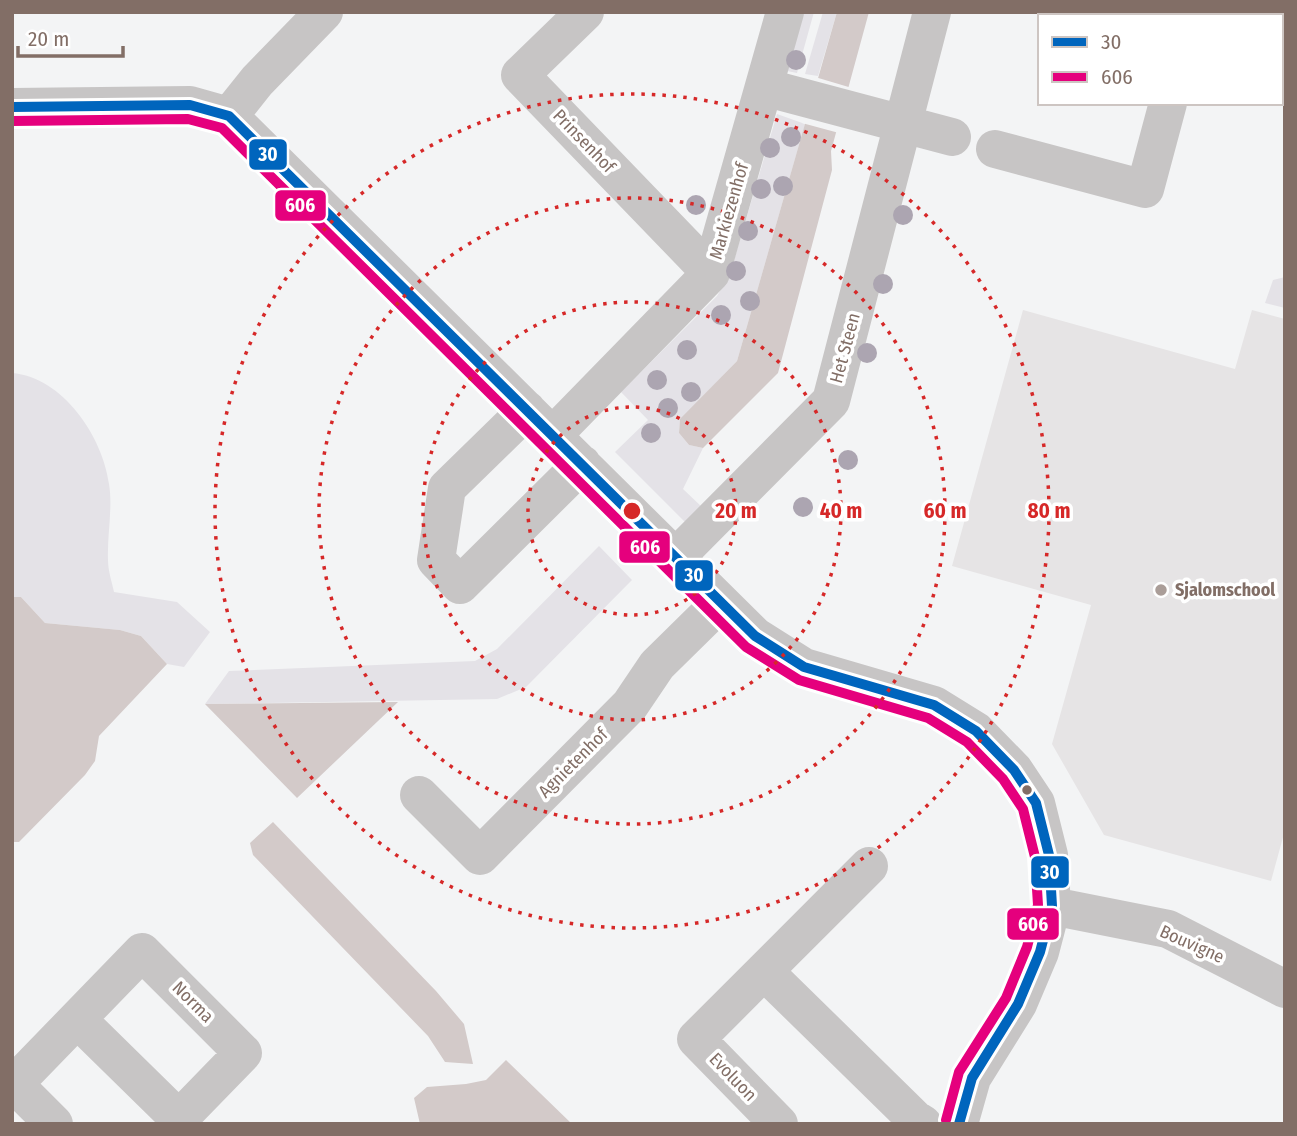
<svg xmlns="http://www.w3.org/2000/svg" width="1297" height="1136" font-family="'Fira Sans Condensed',sans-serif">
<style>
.built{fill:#e6e4e5}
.green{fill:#e4e2e7}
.water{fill:#d3cac9}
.pier{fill:#f3f4f5}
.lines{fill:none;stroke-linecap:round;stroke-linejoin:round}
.minor{stroke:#c7c5c5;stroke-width:38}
.bus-1-casing{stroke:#fff;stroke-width:16}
.bus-2-casing{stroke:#fff;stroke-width:16}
.bus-1{stroke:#0065bd;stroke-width:10}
.bus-2{stroke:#e5007d;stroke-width:10}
.tree{fill:#aca5b1}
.ring{fill:none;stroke:#d62828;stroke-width:3.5;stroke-dasharray:3.5 7}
.poi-dot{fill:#aa9d98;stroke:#fff;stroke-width:2.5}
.bus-dot{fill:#826e66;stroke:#fff;stroke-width:2.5}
.labels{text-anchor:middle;stroke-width:7;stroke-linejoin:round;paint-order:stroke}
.street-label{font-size:18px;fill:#826e66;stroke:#fff}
.poi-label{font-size:18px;font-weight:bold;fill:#826e66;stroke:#fff;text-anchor:start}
.centre{fill:#d62828;stroke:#fff;stroke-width:3.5}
.ring-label{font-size:21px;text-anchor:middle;font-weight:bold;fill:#d62828;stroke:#fff;stroke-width:7;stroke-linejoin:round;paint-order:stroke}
.line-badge{stroke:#fff;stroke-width:2.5}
.badge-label{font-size:19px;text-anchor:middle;font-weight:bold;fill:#fff}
</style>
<rect width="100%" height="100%" fill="#f3f4f5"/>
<path class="built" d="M1023 310 1235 369 1252 310 1285 319V830L1271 881 1104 835 1052 744 1091 605 952 566Z"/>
<path class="green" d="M804 12H814L797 73 787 71Z
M823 12H837L818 76 805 74Z
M777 114 805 124 737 361 680 420 679 433 689 445 703 448 683 489 703 508 686 523 615 452 648 420 621 392 717 296 730 274Z
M1285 277V308L1265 303 1273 280Z
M12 373C63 377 103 437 109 484 113 508 107 535 108 560 108 571 112 582 114 592L177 602 210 632 184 667 167 664 141 636 120 630 45 623 21 597H12Z
M599 546 632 580 526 687 497 699 205 704 229 671 475 661 497 649Z"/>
<path class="water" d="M837 12H869L831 151 832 170 778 373 703 448 689 445 679 433 680 419 737 361Z
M12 597H21L45 623 120 630 141 636 167 664 99 736 95 761 85 775 19 842H12Z
M398 702 297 798 205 704Z
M273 822 436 991 464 1024 473 1064 445 1062 428 1036 253 855 250 843Z
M506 1060 572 1124H420L414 1098 427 1087 466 1084 486 1080Z"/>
<path class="pier" d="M815 77 852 88 839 133 802 123Z"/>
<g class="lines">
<path class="minor" d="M585 12 520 75 711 273
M1191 16 1192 12
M764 87 952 137
M12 107 190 105 229 116 755 636 804 667 934 705 976 731 1014 770 1036 803 1049 855 1052 906 1040 952 1018 1004 972 1078 959 1124
M229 116 257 81 324 12
M995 149 1145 189 1168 103
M527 410 447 488 436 560 460 585 582 464
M553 435 711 273 785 12
M676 557 831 401 932 12
M419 795 480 856 630 705 657 665 720 603
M1052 906 1168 929 1285 989
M764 971 915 1119 923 1124
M77 1019 179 1119
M54 1124 14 1084 142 952 243 1053 174 1124
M779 1124 696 1039 869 866"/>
<g class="bus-1-casing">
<path id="bus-1" d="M12 107 190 105 229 116 755 636 804 667 934 705 976 731 1014 770 1036 803 1049 855 1052 906 1040 952 1018 1004 972 1078 959 1124"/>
</g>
<g class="bus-2-casing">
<path id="bus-2" d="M12 121 188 119 222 128 746 647 799 680 928 718 967 742 1003 779 1023 809 1035 857 1038 905 1027 947 1006 998 959 1072 946 1120"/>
</g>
<use href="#bus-1" class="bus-1"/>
<use href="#bus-2" class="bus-2"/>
</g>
<g class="tree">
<circle cx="796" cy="60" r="10"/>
<circle cx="791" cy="137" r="10"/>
<circle cx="770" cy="148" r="10"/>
<circle cx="783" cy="186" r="10"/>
<circle cx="761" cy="189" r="10"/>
<circle cx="696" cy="205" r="10"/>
<circle cx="903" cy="215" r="10"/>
<circle cx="748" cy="231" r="10"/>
<circle cx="736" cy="271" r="10"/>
<circle cx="883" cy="284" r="10"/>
<circle cx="750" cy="301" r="10"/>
<circle cx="721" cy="315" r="10"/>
<circle cx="687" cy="350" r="10"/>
<circle cx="867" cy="353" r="10"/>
<circle cx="657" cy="380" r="10"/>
<circle cx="691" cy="392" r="10"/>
<circle cx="668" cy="408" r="10"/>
<circle cx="651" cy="433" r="10"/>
<circle cx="848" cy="460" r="10"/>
<circle cx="803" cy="507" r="10"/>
</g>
<g class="ring">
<circle cx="632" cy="511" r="104"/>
<circle cx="632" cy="511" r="209"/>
<circle cx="632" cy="511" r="313"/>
<circle cx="632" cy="511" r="417"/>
</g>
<circle class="poi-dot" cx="1161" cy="590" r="7"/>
<circle class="bus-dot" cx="1027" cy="790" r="6"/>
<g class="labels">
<g class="street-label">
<text transform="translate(584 141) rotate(46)" y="6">Prinsenhof</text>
<text transform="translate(729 211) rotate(-74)" y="6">Markiezenhof</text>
<text transform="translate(845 348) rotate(-75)" y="6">Het Steen</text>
<text transform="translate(573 763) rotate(-45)" y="6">Agnietenhof</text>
<text transform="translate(1192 944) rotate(24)" y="6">Bouvigne</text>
<text transform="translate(193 1002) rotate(45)" y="6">Norma</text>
<text transform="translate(733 1077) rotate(46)" y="6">Evoluon</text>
</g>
<g class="poi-label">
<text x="1175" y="596">Sjalomschool</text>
</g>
</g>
<circle cx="632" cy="511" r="10" class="centre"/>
<g class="ring-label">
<text x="736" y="518">20 m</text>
<text x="841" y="518">40 m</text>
<text x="945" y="518">60 m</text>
<text x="1049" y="518">80 m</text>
</g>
<g class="line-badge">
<rect x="248" y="138" width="40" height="33" rx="7" fill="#0065bd"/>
<rect x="274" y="189" width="53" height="33" rx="7" fill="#e5007d"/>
<rect x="618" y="530" width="53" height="34" rx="7" fill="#e5007d"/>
<rect x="674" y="559" width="40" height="33" rx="7" fill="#0065bd"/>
<rect x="1030" y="855" width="40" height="34" rx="7" fill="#0065bd"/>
<rect x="1006" y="907" width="54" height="34" rx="7" fill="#e5007d"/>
</g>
<g class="badge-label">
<text x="268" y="161">30</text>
<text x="300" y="212">606</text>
<text x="645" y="554">606</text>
<text x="694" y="582">30</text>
<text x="1050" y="879">30</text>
<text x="1033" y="931">606</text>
</g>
<rect width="1297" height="1136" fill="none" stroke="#826e66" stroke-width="28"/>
<rect x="1038" y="14" width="245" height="91" fill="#ffffff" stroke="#cdc5c2" stroke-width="2"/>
<rect x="1052" y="37" width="35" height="10" fill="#0065bd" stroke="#cdc5c2" stroke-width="2"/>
<text x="1101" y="49" font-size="21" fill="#826e66">30</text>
<rect x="1052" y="72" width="35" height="10" fill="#e5007d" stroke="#cdc5c2" stroke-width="2"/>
<text x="1101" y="84" font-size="21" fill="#826e66">606</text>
<path d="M18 46v10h105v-10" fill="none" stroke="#826e66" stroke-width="3.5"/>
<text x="28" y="46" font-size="21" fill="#826e66" stroke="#ffffff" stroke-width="5" paint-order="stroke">20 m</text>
</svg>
